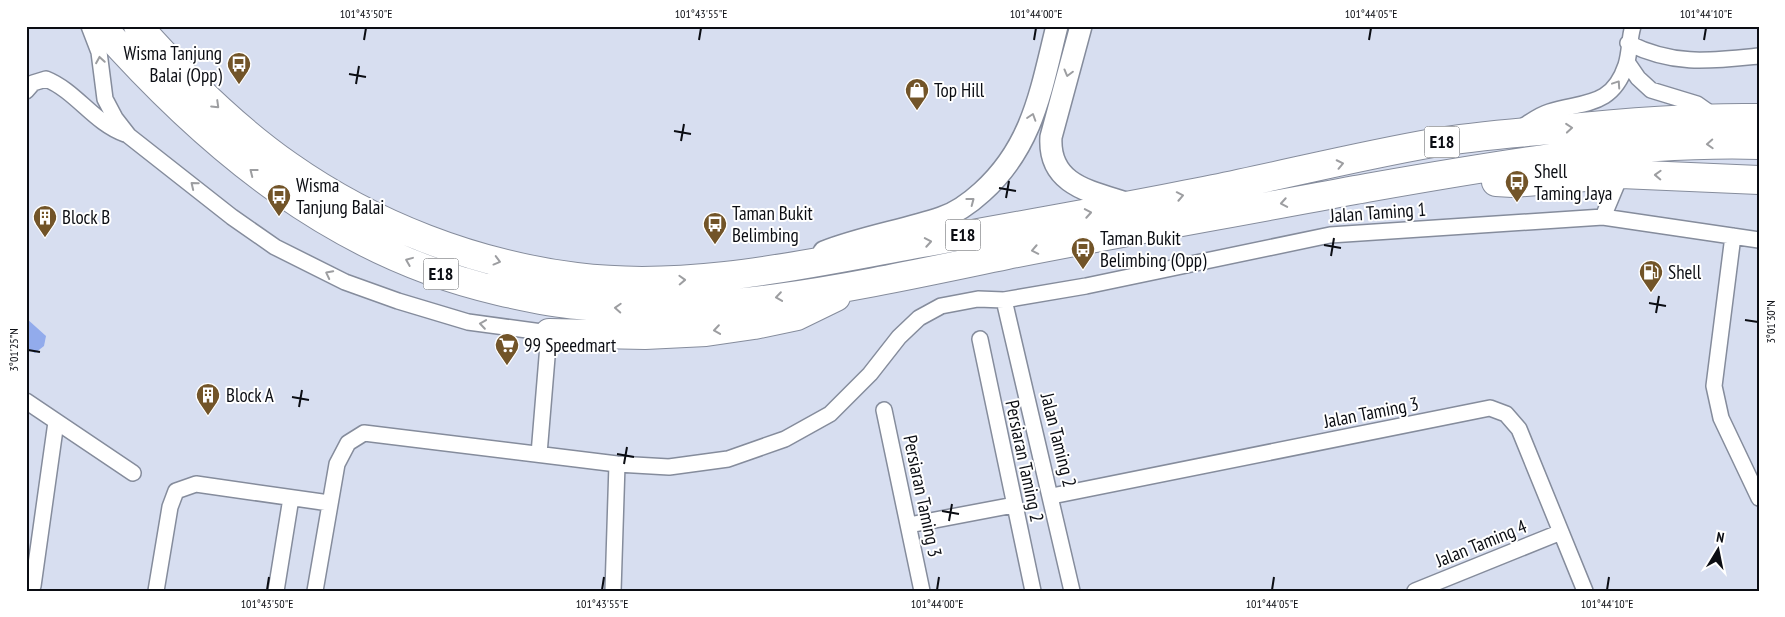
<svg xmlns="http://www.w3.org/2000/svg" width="1785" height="617" font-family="'PT Sans Narrow',sans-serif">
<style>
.water{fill:#92abec}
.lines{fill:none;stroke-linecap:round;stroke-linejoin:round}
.street-casing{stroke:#858c9c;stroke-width:18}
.secondary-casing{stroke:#858c9c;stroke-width:24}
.highway-casing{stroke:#858c9c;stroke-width:30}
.street{stroke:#fff;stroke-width:15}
.secondary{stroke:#fff;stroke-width:21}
.highway{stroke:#fff;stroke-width:28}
.oneway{stroke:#9d9ea1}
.ticks{fill:none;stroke:#0b0d13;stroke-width:2}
.labels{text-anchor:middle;stroke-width:4;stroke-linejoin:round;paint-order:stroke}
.shield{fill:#fff;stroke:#54565a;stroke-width:1}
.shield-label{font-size:18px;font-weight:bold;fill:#0b0d13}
.poi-label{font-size:19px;fill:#0b0d13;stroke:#fff;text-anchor:start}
.street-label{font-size:19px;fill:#0b0d13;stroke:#fff}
.neatline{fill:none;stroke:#0b0d13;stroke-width:2}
.ticks-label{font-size:12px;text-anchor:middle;fill:#0b0d13}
</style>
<rect width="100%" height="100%" fill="#d7def0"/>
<path class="water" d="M26 318 46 336 44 346 35 353 26 348Z"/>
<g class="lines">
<g class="street-casing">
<path id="street" d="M89 26 99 52 105 99 115 118 129 136 232 217 275 247 345 282 398 301 468 322 549 333 539 454
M1628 43C1674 66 1710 61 1759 56
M1627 62 1638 78 1651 90 1697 104 1714 116
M26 91 33 83 46 79C76 91 94 123 125 134
M1522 127C1530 122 1539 115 1549 112 1585 101 1612 107 1626 65 1630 53 1629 39 1633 26
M1603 217 1621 174
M1733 236 1714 386 1721 418 1759 498
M1004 300 1072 591
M980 339 1033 591
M26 401 133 473
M884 410 922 591
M1052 496 1490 408 1506 414 1519 429 1585 591
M909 525 1014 505
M33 586 56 422
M156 591 170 507 176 491 196 484 329 503
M276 591 291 498
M315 591 337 464 348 443 364 433 617 464 669 467 728 459 785 439 830 414 870 374 899 337 919 318 941 306 978 299 1004 300 1086 286 1330 235 1603 217 1759 240
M613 591 617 464
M1415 591 1561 532"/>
</g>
<g class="secondary-casing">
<path id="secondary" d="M1081 26 1051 137C1048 187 1094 192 1132 205
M824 252C862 237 902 231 941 218 956 213 970 203 982 192 1033 146 1041 90 1057 26"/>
</g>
<g class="highway-casing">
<path id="highway" d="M101 26C209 148 336 254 499 291 525 297 552 303 578 305 722 318 866 284 1007 255 1123 232 1239 212 1355 190 1486 167 1626 141 1759 145
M138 26C183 77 233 127 289 166 373 225 474 264 576 277 696 292 817 261 934 241 1027 224 1121 208 1214 189 1287 174 1359 156 1433 143 1475 136 1518 133 1561 129 1627 122 1693 117 1759 118
M1496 182 1513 183 1621 174 1759 180
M549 333 645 335 706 332 754 325 797 316 836 297"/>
</g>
<use href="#street" class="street"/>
<use href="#secondary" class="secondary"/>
<use href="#highway" class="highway"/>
</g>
<defs><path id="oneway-chevron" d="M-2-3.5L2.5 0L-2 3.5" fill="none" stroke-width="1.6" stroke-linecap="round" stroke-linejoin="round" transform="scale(1.25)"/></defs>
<g class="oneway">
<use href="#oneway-chevron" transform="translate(100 60) rotate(-99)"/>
<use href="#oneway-chevron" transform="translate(1068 73) rotate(105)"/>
<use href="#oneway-chevron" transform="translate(1617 84) rotate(-56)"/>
<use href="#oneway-chevron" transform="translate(216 105) rotate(44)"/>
<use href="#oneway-chevron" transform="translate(1032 117) rotate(-72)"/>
<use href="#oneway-chevron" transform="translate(1569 128) rotate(-5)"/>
<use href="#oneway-chevron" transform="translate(1710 144) rotate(177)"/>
<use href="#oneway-chevron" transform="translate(1340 164) rotate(-12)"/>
<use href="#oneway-chevron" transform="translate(253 172) rotate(-142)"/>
<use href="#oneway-chevron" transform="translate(1658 175) rotate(-178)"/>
<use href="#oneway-chevron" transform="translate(194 185) rotate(-141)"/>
<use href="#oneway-chevron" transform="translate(1180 196) rotate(-11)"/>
<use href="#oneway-chevron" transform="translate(971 201) rotate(-37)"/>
<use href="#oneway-chevron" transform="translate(1284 203) rotate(170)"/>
<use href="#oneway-chevron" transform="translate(1088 213) rotate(-10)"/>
<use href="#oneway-chevron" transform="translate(928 242) rotate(-10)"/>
<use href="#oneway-chevron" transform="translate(1035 250) rotate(169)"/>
<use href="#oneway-chevron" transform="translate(409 261) rotate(-158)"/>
<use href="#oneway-chevron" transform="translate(497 261) rotate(15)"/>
<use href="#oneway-chevron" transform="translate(329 274) rotate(-153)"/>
<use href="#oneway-chevron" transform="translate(682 280) rotate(-2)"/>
<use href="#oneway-chevron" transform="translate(779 297) rotate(172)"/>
<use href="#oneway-chevron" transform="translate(618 308) rotate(-177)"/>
<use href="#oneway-chevron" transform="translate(483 324) rotate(-172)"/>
<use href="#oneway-chevron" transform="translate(717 330) rotate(172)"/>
</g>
<path class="ticks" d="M364 40 366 28M699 40 701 28M1034 40 1036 28M1369 40 1371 28M1704 40 1706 28M349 74 366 77M356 84 359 66M674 131 691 134M681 141 684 124M999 188 1016 191M1006 198 1009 181M1324 245 1341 248M1331 256 1334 238M1649 303 1666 306M1656 313 1659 296M1745 320 1758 322M28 350 40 352M292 397 309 400M299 407 302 390M617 454 634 457M624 464 627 447M942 511 959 514M949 521 952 504M267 590 269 577M602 590 604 577M937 590 939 577M1272 590 1274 577M1607 590 1609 577"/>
<defs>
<g id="bus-pin" transform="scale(1.25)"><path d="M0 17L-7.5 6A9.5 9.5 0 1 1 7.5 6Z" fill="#725428" stroke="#fff"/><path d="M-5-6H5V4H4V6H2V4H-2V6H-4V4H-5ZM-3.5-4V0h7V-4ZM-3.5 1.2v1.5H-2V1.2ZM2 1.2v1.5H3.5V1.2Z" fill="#fff"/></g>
<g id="shop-pin" transform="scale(1.25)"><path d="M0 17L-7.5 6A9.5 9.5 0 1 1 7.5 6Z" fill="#725428" stroke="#fff"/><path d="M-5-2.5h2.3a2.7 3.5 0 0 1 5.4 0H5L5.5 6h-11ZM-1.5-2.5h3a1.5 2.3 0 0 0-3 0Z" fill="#fff"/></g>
<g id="building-pin" transform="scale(1.25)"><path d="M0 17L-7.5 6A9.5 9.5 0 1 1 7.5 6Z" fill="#725428" stroke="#fff"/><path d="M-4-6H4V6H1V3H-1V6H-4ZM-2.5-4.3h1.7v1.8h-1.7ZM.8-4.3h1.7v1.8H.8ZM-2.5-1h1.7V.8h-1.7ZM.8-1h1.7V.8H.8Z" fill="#fff"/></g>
<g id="fuel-pin" transform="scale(1.25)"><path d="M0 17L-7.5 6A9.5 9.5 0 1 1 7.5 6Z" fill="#725428" stroke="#fff"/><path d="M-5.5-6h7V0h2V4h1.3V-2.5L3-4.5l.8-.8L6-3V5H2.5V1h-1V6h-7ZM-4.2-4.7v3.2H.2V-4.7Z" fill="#fff"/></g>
<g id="supermarket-pin" transform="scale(1.25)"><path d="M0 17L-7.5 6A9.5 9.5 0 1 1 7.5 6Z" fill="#725428" stroke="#fff"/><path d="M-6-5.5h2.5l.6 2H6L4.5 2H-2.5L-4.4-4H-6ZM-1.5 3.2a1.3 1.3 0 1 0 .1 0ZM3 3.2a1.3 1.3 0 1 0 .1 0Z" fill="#fff"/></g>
</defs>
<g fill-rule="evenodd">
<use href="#bus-pin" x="239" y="64"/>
<use href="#shop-pin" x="917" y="90"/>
<use href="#bus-pin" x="1517" y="182"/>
<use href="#bus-pin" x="279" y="196"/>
<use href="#building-pin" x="45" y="217"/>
<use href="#bus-pin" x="715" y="224"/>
<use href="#bus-pin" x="1083" y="249"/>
<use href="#fuel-pin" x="1651" y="272"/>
<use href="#supermarket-pin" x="507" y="345"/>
<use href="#building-pin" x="208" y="395"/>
</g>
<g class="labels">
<g class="shield">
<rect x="1424.5" y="126.5" width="35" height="31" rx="4"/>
<rect x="945.5" y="219.5" width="35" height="31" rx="4"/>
<rect x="423.5" y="258.5" width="35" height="31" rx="4"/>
</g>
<g class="shield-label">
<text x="1442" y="148">E18</text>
<text x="963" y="241">E18</text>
<text x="441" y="280">E18</text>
</g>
<g class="poi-label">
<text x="222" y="60" text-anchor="end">Wisma Tanjung<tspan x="222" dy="22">Balai (Opp)</tspan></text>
<text x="934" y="97">Top Hill</text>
<text x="1534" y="178">Shell<tspan x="1534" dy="22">Taming Jaya</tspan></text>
<text x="296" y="192">Wisma<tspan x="296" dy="22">Tanjung Balai</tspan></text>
<text x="732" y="220">Taman Bukit<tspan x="732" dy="22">Belimbing</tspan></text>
<text x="62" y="224">Block B</text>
<text x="1100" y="245">Taman Bukit<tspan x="1100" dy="22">Belimbing (Opp)</tspan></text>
<text x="1668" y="279">Shell</text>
<text x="524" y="352">99 Speedmart</text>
<text x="226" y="402">Block A</text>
</g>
<g class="street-label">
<text transform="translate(1378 212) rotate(-4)" y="7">Jalan Taming 1</text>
<text transform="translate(1371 412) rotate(-11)" y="7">Jalan Taming 3</text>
<text transform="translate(1059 440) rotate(76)" y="7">Jalan Taming 2</text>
<text transform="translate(1025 461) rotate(78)" y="7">Persiaran Taming 2</text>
<text transform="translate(923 496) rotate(78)" y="7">Persiaran Taming 3</text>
<text transform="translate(1481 543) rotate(-22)" y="7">Jalan Taming 4</text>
</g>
</g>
<rect width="1785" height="617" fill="none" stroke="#ffffff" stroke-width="55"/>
<g transform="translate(1718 550) rotate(10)" stroke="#ffffff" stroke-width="4" paint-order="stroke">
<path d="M0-4L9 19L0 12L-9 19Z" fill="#0b0d13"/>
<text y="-8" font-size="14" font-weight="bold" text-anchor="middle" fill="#0b0d13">N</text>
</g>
<rect x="28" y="28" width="1730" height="562" class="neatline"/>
<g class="ticks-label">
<text x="366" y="18">101°43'50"E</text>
<text x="701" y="18">101°43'55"E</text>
<text x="1036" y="18">101°44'00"E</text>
<text x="1371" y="18">101°44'05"E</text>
<text x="1706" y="18">101°44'10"E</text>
<text transform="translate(1771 322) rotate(-90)" y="4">3°01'30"N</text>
<text transform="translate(14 350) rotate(-90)" y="4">3°01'25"N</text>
<text x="267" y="608">101°43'50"E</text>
<text x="602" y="608">101°43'55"E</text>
<text x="937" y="608">101°44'00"E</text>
<text x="1272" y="608">101°44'05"E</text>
<text x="1607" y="608">101°44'10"E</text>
</g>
</svg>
